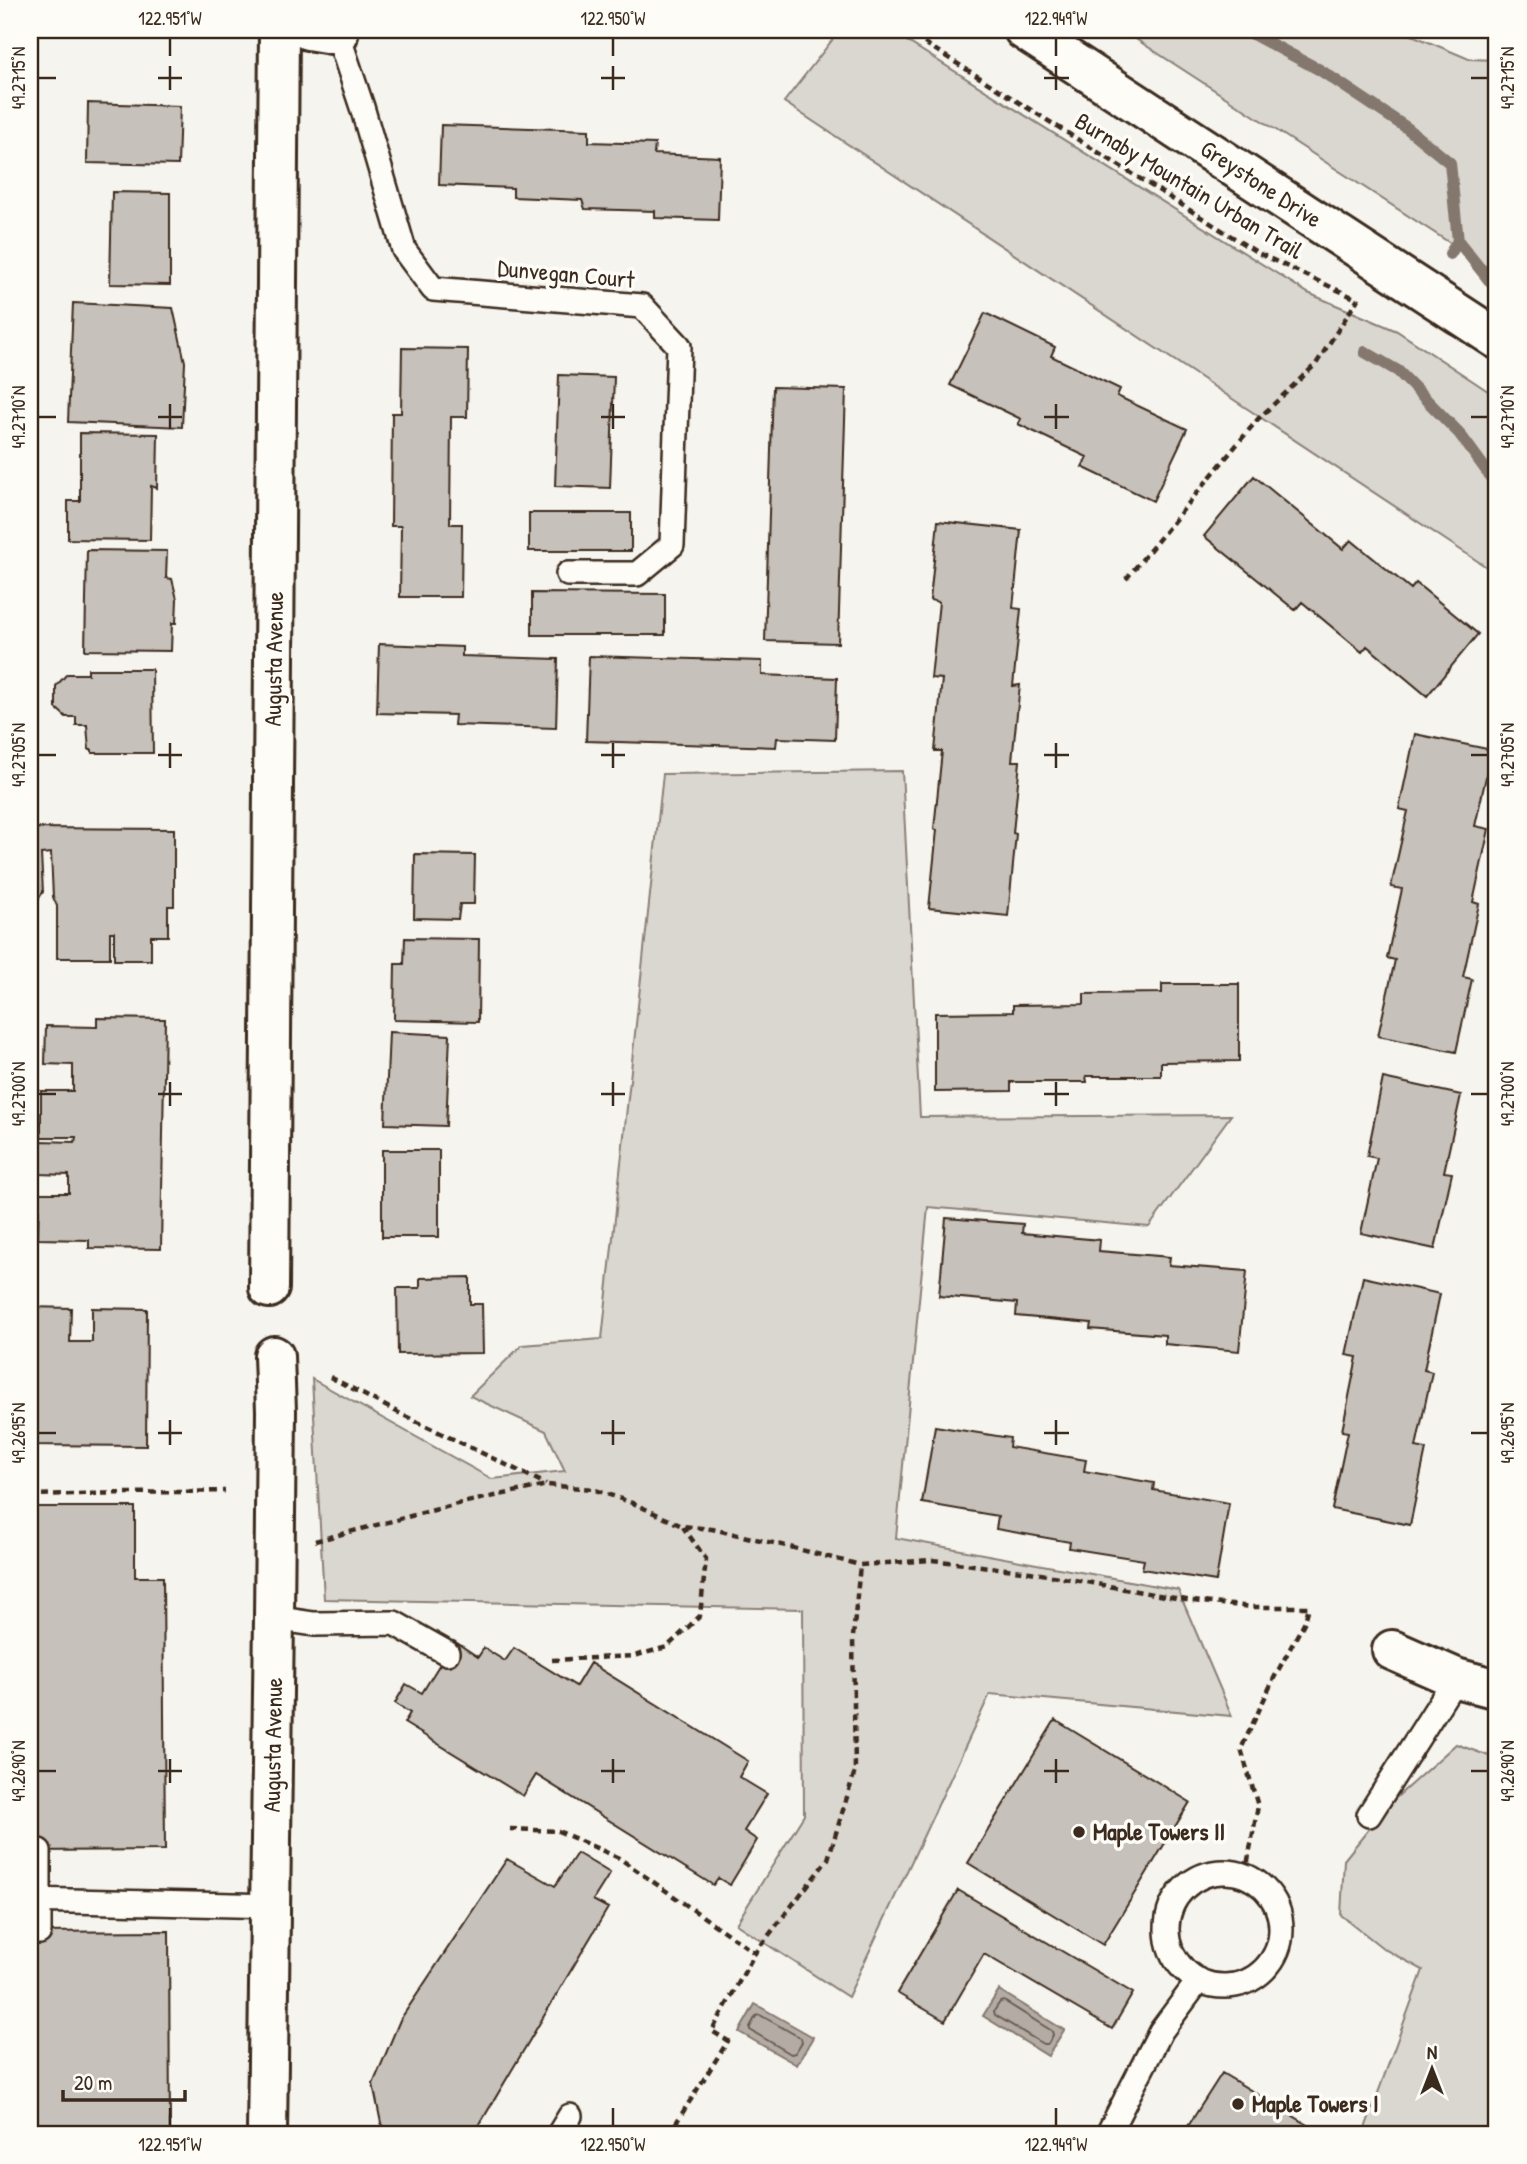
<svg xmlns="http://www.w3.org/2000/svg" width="1527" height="2164" font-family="'Patrick Hand',sans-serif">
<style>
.green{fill:#dad6d0;stroke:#8a8077;stroke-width:2}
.water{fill:#b4aca4;stroke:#84786e;stroke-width:2}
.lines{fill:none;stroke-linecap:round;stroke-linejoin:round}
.shore{stroke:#6b5e54;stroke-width:2}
.stream{stroke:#84786e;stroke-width:12}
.building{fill:#c7c1bb;stroke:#3b2a1e;stroke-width:2}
.lane-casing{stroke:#3b2a1e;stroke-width:28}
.street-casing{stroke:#3b2a1e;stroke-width:44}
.secondary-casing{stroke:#3b2a1e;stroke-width:44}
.path{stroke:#3b2a1e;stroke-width:4.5;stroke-dasharray:7 5;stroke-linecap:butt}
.lane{stroke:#fdfcf7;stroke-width:23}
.street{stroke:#fdfcf7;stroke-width:38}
.secondary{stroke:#fdfcf7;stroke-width:38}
.ticks{fill:none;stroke:#3b2a1e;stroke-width:2.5}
.poi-dot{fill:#3b2a1e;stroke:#fdfcf7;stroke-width:2.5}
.labels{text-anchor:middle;stroke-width:7;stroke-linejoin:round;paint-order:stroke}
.street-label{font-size:24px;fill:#3b2a1e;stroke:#fdfcf7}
.poi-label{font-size:24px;font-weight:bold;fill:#3b2a1e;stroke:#fdfcf7;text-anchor:start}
.neatline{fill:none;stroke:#3b2a1e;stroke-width:2.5}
.ticks-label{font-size:18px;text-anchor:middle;fill:#3b2a1e}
</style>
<rect width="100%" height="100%" fill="#f5f4ee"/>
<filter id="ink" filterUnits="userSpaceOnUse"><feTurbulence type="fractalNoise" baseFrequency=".0143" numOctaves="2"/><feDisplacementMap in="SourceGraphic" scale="14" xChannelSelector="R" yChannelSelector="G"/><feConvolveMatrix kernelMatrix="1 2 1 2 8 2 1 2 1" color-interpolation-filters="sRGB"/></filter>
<g filter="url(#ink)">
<path class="green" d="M840 30H889L1308 293 1397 331 1497 397V574L784 102Z
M1122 30H1400L1469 59 1497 60V263L1487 267Z
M902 771 920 1117 1231 1115 1149 1227 928 1207 896 1538 1178 1590 1232 1716 990 1694 848 1997 736 1924 804 1815 803 1609 324 1599 312 1379 492 1479 565 1471 546 1431 470 1396 522 1345 602 1339 663 774Z
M1456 1744 1497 1759V2134H1363L1423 1970 1384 1949 1341 1915 1344 1860 1389 1804Z"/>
<path class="water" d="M999 1990 1064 2030 1048 2056 983 2016Z
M755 2004 813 2037 797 2065 739 2032Z"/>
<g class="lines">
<path class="shore" d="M1004 2001 1052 2031 1053 2035 1048 2044H1043L995 2015 994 2011 1000 2002Z
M760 2015 801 2038 802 2042 795 2053 791 2054 750 2030V2027L756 2016Z"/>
<path class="stream" d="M1245 30 1320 70 1407 128 1450 163 1458 241 1450 254
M1458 241 1489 280 1497 286
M1365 352 1398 371 1459 433 1497 485"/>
</g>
<path class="building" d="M88 103 180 106 178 165 87 163Z
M441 125 589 130V142L655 144 654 154 720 157 718 220 655 218V211L585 209 582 200 513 197V188L439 185Z
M112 192 170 193V285L110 284Z
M73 303 173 308 185 362 182 427 68 422Z
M985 313 1055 347 1051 356 1120 389 1117 396 1187 429 1153 501 1082 467 1087 457 1018 424 1021 419 950 385Z
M402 348 468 349 467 417H451L450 524H462L461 597H400L401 526H391L392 413H401Z
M559 375 614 377 610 488 555 486Z
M773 387 846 389 838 643 765 641Z
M80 433 158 434 157 488 151 486 150 540 68 539V501H80Z
M1254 476 1343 549 1351 540 1411 589 1416 583 1478 634 1427 696 1367 646 1362 652 1302 602 1295 610 1204 536Z
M529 513H631V551H529Z
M938 521 1021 530 1013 608 1021 609 1013 686 1020 685 1012 761H1020L1013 833 1016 834 1008 916 929 908 937 830 934 829 942 751H935L942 679 931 678 939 602 930 600Z
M87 550 167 551 166 578 172 579 177 599 176 623H172L171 651 85 650Z
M532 593 665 594V635H532Z
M379 644 462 647V656L558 659 556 728 454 725 455 715 377 713Z
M589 656 762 661V675L837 678 835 740 777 738 776 747 586 741Z
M88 669H152L153 753H92V750H89L87 725H76V717H66L56 708V686L67 674H88Z
M1415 734 1492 750 1475 826 1489 829 1473 902 1479 904 1463 977 1472 979 1456 1052 1378 1036 1395 960 1387 958 1402 889 1391 887 1408 811 1399 809Z
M30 828 174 829V906H168V936H151V960H114V932H110V958H57V906L53 897 51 853 41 854 43 892 35 904 34 954H30Z
M415 854 475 855 474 904H460L458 919 414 918Z
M405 938 479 939 478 1022 394 1020 395 964H404Z
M1162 984H1239V1061L1161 1062V1076H1086L1087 1082H1011V1091L935 1092V1013L1013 1012V1005L1084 1004V994L1162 993Z
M97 1018 165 1019 161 1249 89 1248V1240L38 1239 39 1193H69V1175L38 1174 39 1141 75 1142 76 1137H41V1091H73V1065L45 1064 46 1026 97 1027Z
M389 1032 450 1035 446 1126 385 1124Z
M1383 1078 1461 1095 1444 1172 1452 1173 1435 1249 1361 1233 1377 1158 1367 1156Z
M382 1150H439V1237H382Z
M946 1218 1023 1224 1022 1233 1100 1240 1099 1251 1170 1257 1169 1265 1247 1271 1239 1351 1165 1344V1335L1090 1329 1091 1323 1016 1316 1017 1303 939 1296Z
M470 1277V1304H482L483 1353 398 1354 397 1288H420V1278Z
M1363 1277 1440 1294 1424 1370 1432 1372 1416 1447 1426 1449 1410 1525 1332 1509 1348 1432 1342 1431 1357 1357 1346 1355Z
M30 1307 71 1308 70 1342H92V1308L147 1309 146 1446 30 1445Z
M935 1426 1010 1438 1009 1447 1086 1460 1084 1471 1154 1483 1153 1490 1229 1503 1216 1581 1142 1569 1144 1560 1069 1548 1070 1542 996 1529 998 1516 922 1503Z
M30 1507H135V1577H163L165 1850 30 1851Z
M454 1641 478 1657 484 1648 505 1661 514 1648 576 1686 590 1663 748 1761 739 1777 767 1794 744 1831 757 1840 730 1885 718 1878 713 1885 536 1775 523 1796 404 1723 410 1713 395 1703 406 1684 422 1693Z
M1055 1720 1190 1802 1103 1945 968 1863Z
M577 1853 610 1873 593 1900 608 1908 474 2134H391L381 2123 373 2084 400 2020 507 1859 555 1886Z
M958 1890 1133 1993 1112 2029 984 1954 945 2021 897 1993Z
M169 1931 170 2134H30V1932Z
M1222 2073 1323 2134H1183Z
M631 2126 646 2134H626Z"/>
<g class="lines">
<g class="lane-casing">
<path id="lane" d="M338 35 362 107 404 250 433 289 642 306 679 346 672 545 637 574H568
M274 1618 314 1624 394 1623 447 1653
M1369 1815 1456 1678
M1167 1929a57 57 0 1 1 114 0a57 57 0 1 1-114 0Z
M30 1900 271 1906
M39 1932V1851
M559 2134 570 2116
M1108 2134 1161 2031 1199 1980"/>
</g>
<g class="street-casing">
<path id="street" d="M308 30 338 35
M269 1288 279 30
M1392 1650 1456 1678 1497 1689
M267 2134 274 1618 276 1411 274 1356"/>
</g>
<g class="secondary-casing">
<path id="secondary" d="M1024 30 1497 339"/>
</g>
<path class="path" d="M904 30 1258 253 1359 300
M1126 579 1258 419 1316 364 1358 299
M330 1377 397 1412 546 1484
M30 1495 225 1491
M315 1541 457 1504 547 1485 593 1489 635 1504 682 1526 712 1529 782 1545 860 1565 932 1560 1030 1572 1192 1601 1252 1607H1309L1305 1621 1274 1678 1241 1749 1258 1806 1248 1860 1250 1878
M552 1660 634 1656 667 1647 700 1616 706 1559 683 1527
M510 1829 558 1831 619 1858 755 1953
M669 2134 728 2041 712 2031 755 1953 828 1859 855 1771 853 1637 860 1565"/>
<use href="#lane" class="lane"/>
<use href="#street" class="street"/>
<use href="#secondary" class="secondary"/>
</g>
</g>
<path class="ticks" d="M170 38V56M613 38V56M1056 38V56M170 66V90M613 66V90M1056 66V90M38 78H56M158 78H182M601 78H625M1044 78H1069M1471 78H1488M170 404V429M613 404V429M1056 404V429M38 417H56M158 417H182M601 417H625M1044 417H1069M1471 417H1488M170 743V768M613 743V768M1056 743V768M38 755H56M158 755H182M601 755H625M1044 755H1069M1471 755H1488M170 1082V1106M613 1082V1106M1056 1082V1106M38 1094H56M158 1094H182M601 1094H625M1044 1094H1069M1471 1094H1488M170 1420V1445M613 1420V1445M1056 1420V1445M38 1433H56M158 1433H182M601 1433H625M1044 1433H1069M1471 1433H1488M170 1759V1783M613 1759V1783M1056 1759V1783M38 1771H56M158 1771H182M601 1771H625M1044 1771H1069M1471 1771H1488M170 2108V2126M613 2108V2126M1056 2108V2126"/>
<g class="poi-dot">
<circle cx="1079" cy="1832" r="7"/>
<circle cx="1238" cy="2104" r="7"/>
</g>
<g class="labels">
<g class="street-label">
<text transform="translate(1261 184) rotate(33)" y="8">Greystone Drive</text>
<text transform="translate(1189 186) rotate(31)" y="8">Burnaby Mountain Urban Trail</text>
<text transform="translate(566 274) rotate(5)" y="8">Dunvegan Court</text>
<text transform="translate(274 659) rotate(-89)" y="8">Augusta Avenue</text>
<text transform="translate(273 1745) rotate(-89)" y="8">Augusta Avenue</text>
</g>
<g class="poi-label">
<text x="1093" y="1840">Maple Towers II</text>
<text x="1252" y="2112">Maple Towers I</text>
</g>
</g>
<rect width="1527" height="2164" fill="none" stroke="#fdfcf7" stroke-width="77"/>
<g transform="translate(1432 2069)" stroke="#fdfcf7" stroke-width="5" paint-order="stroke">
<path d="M0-5L12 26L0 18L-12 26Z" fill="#3b2a1e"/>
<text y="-10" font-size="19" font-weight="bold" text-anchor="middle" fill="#3b2a1e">N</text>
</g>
<path d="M63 2090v10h122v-10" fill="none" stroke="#3b2a1e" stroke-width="3.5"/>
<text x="74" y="2090" font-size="21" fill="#3b2a1e" stroke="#fdfcf7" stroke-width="5" paint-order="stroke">20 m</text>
<rect x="38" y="38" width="1450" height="2088" class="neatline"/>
<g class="ticks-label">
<text x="170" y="25">122.951°W</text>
<text x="613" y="25">122.950°W</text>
<text x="1056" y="25">122.949°W</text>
<text transform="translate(19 78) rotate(-90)" y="6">49.2715°N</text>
<text transform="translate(1508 78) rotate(-90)" y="6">49.2715°N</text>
<text transform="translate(19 417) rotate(-90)" y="6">49.2710°N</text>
<text transform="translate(1508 417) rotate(-90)" y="6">49.2710°N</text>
<text transform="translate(19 755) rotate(-90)" y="6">49.2705°N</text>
<text transform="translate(1508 755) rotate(-90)" y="6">49.2705°N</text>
<text transform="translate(19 1094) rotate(-90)" y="6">49.2700°N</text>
<text transform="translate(1508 1094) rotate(-90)" y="6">49.2700°N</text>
<text transform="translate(19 1433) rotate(-90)" y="6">49.2695°N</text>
<text transform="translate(1508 1433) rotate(-90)" y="6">49.2695°N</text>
<text transform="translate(19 1771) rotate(-90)" y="6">49.2690°N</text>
<text transform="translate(1508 1771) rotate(-90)" y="6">49.2690°N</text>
<text x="170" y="2151">122.951°W</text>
<text x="613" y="2151">122.950°W</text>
<text x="1056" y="2151">122.949°W</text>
</g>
</svg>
